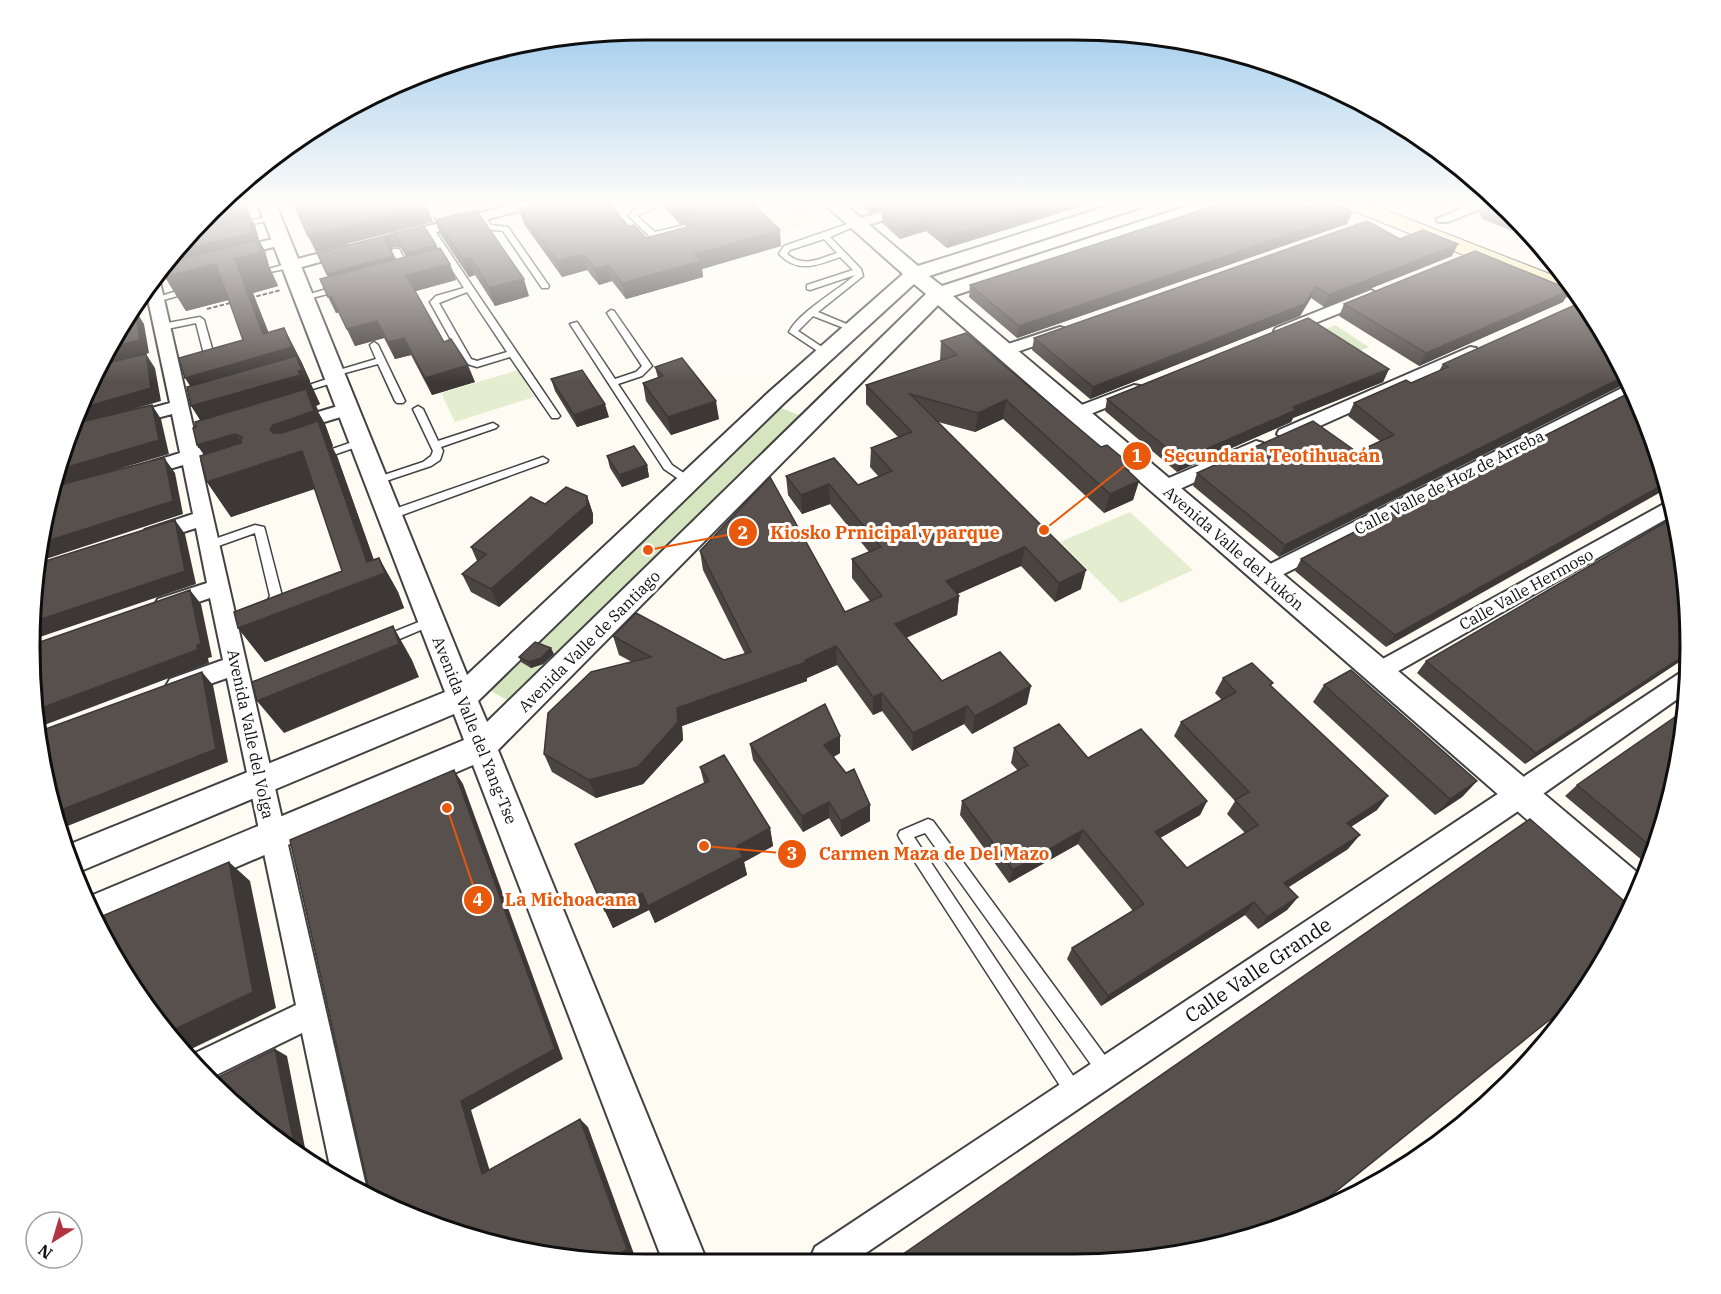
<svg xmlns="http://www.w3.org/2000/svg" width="1721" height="1294" font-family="'IBM Plex Serif',serif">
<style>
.green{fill:#d5e5bf}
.pitch{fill:#e5edd0}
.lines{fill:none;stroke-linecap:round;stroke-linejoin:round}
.service-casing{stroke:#424242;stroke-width:3}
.minor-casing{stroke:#424242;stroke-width:4}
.tertiary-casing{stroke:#424242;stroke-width:4}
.secondary-casing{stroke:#313131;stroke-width:2}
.path{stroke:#313131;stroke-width:2;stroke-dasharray:4.5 2;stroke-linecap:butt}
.service{fill:#fff;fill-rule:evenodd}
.minor{fill:#fff;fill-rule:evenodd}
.tertiary{fill:#fff;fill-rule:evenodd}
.secondary{fill:#f7ebb5;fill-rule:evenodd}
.wall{fill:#4b4542;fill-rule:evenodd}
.shaded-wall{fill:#3d3836;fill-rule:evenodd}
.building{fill:#57504d;stroke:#3d3836;stroke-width:1.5}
.labels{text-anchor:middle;stroke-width:6;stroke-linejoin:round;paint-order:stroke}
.street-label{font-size:16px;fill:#0f0f0f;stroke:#fff}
.near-street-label{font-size:20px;fill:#0f0f0f;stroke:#fff}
.rim{fill:none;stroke:#0f0f0f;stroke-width:3}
.leader{fill:none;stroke:#e8590c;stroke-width:2}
.callout-dot{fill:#e8590c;stroke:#fff;stroke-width:2}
.mark-label{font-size:18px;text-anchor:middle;font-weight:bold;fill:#fff}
.callout-label{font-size:18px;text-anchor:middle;font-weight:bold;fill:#e8590c;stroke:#fff;stroke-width:6;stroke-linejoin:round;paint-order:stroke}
</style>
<rect width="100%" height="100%" fill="#fefbf3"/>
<path class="green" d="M431 202H511L442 219Z
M1335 325 1369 347 1357 352 1323 330Z
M781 408 801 416 514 704 493 692 487 684Z"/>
<path class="pitch" d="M806 206 822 220 768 236 752 221Z
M518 370 534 397 455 422 441 393Z
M1130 512 1193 570 1121 603 1060 542Z"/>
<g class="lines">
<g class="service-casing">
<path id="service" d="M648 202H656L659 206 637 216 655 232 701 221 705 223 650 237 629 216 633 210 651 205Z
M272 215H275V219L239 227 235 225Z
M478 215H484L491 225 508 227 549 286 548 288H542L503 231 486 229 477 217Z
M853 222 860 224 830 237 861 269 863 276 818 312 856 328 849 330 813 316 798 331 828 351 830 353 825 356 789 332C799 312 837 291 855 275L810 290 807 289V285L853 270 840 257C818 265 798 274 779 254L784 246ZM824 239 837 253C819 259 804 268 787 254L790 250Z
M427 228H433L560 416 558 418H552L510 357 477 367 464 363 430 302 436 296 464 288 426 230ZM467 292 507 352 477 361 471 359 439 303Z
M393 249H399L410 270 409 272H403L392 251Z
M291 263H294V267L256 275 252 273Z
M340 285 344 288 343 290 304 300 300 297Z
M189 287 192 288V292L156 302 152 299Z
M611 310 614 311 652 366 642 376 618 384 672 465 694 480 695 482 694 484H686L664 469 570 324 577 322 615 379 636 372 642 366 607 313Z
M200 317 204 320 217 366 215 368H209L207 366 196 323 162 330 158 327 162 324Z
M374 342 378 345 405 401 403 403H397L395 401 378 364 334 376 329 373 376 359 370 345Z
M336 376 341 379 339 381 296 394 291 391Z
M418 406 423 409 438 441 493 423 498 426 496 428 441 447 443 451 440 460 431 466 380 483H372L371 481 372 479 423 462 431 456 433 451 413 409Z
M361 439 366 442 365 444 319 460 314 457 315 455Z
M543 457 548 460 547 462 394 518 390 519 385 515 386 512Z
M255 525 264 527 265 530 282 596 277 606 266 610 260 606 262 603 268 600 270 596 255 533 210 549 205 545 206 542Z
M431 617 437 621 435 624 383 646 379 644 377 641 379 638Z
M928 819 933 821 1112 1065 1114 1071 1112 1077 1106 1079 1100 1077 925 833 914 837 1080 1086 1082 1092 1080 1098 1074 1100 1068 1098 900 839 898 835 900 831Z"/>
</g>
<g class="minor-casing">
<path id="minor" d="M523 202H546L544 205 397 242 390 238 392 235Z
M915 202H937L935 205 861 227H851L849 224 851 221Z
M1478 202H1498L1448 222H1438L1436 219Z
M281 237 288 241 286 244 233 257 226 253 228 250Z
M347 246 354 250 352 253 291 270 283 265 286 262Z
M155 278 160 282 198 448H212L214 452 212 456 200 460 366 1186 364 1193 332 1176 302 1033 208 1079 189 1056 296 1005 227 678 178 695 170 693 166 686 170 679 223 660 210 598 166 613 158 611 155 605 158 599 207 583 196 528 152 542 145 540 142 535 145 530 193 514 183 465 139 478 132 476 129 472 132 468 180 453 172 414 71 441 75 429 170 403 146 290Z
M1371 290 1379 295 1377 298 1288 334H1276L1274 331 1276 328Z
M1060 327 1066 329 1068 332 1066 335 1005 356 997 351 999 347Z
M1470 347 1476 348 1478 352 1476 356 1293 438 1286 440 1277 434 1279 430Z
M1630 384 1635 395 1272 580 1265 583 1258 580 1254 575 1258 570Z
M1134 385 1140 386 1143 390 1140 394 1083 417 1077 419 1068 413 1071 409Z
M348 403 357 409 354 413 291 432 282 426 285 422Z
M1256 441 1263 443 1265 447 1263 451 1171 493H1157L1154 488 1157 483Z
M1671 500 1675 514 1386 678 1378 681 1370 678 1367 672 1370 666Z
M1689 671 1686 693 1530 803 857 1259H810L815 1247 1680 673Z"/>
</g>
<g class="tertiary-casing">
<path id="tertiary" d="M257 202H275L467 675 769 392 903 274 822 202H842L918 266 1121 202H1148L1145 206 929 276 942 286 1200 202H1226L1223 206 953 296 1645 879 1644 883 1631 908 1626 906 938 305 498 750 706 1259H662L473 765 102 925 88 897 464 740 454 714 76 873 63 847 445 692ZM914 284 926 294 487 722 478 701 785 402Z"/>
</g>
<g class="secondary-casing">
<path id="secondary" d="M1338 202H1365L1568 281 1582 297H1569L1341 206Z"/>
</g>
<path class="path" d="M250 298 281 290
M207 309 234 302"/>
<use href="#service" class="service"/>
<use href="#minor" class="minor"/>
<use href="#tertiary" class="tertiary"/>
<use href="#secondary" class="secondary"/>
</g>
<path class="wall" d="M222 202H245L251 218 255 226 259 240 265 251 269 266 278 286 253 293 268 333 284 328 302 363 310 381V382L320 404 316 406 318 410H317L325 424 333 446 332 447 337 456 374 560 379 558 398 592 404 608 265 662 238 628 342 571 315 489 231 517 207 482 204 455 196 427 200 420 190 386 243 340 229 300 186 311 165 277Z
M663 202H751L781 246 702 269 703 277 626 299 612 281 599 285 587 270 562 277 524 224 519 209 628 226 646 238 686 228 685 223 680 224 663 206Z
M856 202H908L870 213Z
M916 202H1095L947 248 926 231 900 239 882 223V212Z
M1437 202H1472L1459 206H1448Z
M1485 202H1500L1511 211 1533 239 1482 219 1479 212Z
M1309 208 1347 224 1017 338 969 297 970 285Z
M434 217 436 220 529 296 495 306 475 275 469 277 440 234Z
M424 226 438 249 450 264 456 280 415 291 444 342 475 382 432 395 411 355 395 359 384 338 355 346 339 312 336 313 328 277 317 253ZM393 247 401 248 406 257 395 260 391 251Z
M1400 239 1452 256 1324 307 1311 298 1300 316 1090 399 1032 350 1034 338Z
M1584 301 1279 557 1193 486 1197 473 1357 452 1380 441 1348 416 1354 403 1411 383 1439 371 1443 364Z
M1563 302 1419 366 1339 316 1344 304Z
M941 341 1101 447 1131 465 1129 472 1139 481 1133 500 1104 513 1003 419 975 432 938 422 1081 589 1055 602 1021 566 957 594 959 596 957 615 906 637 942 681 1027 704 972 734 964 724 912 751 882 711 873 715 837 665 807 678V681L682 726 683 740 643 784 596 798 552 772 544 754 632 662 619 655 613 636 724 660 745 654 703 570 700 551 845 612 870 601 852 578V559L869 552 830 504 802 514 788 495 786 476 858 485 879 477 870 467 871 448 898 437 866 404V385L940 361Z
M655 367 719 419 671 435 646 401 643 383 658 378Z
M1389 369 1383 382 1293 418 1291 422 1177 472 1105 411 1107 399Z
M551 379 609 417 577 427 555 391Z
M1633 391 1386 647 1295 571 1301 559Z
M607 456 647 465 649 477 622 487 610 468Z
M587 496 593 514V523L499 607 471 592 462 574 477 561 471 547 545 504Z
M1691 647 1525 764 1417 673 1426 661Z
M554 654 543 664 531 668 521 662 519 657Z
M1223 678 1273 683 1271 686 1377 810 1351 827 1348 849 1288 887 1298 897 1287 910 1258 929 1245 915 1101 1006 1067 959 1072 948 1133 911 1078 844 1009 883 960 815 962 801 1018 771 1011 763 1014 748 1088 758 1207 801 1200 815 1160 838 1187 868 1245 833 1227 814 1235 801 1174 736 1181 722 1222 700 1215 693Z
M1324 685 1477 781 1462 797 1435 815 1313 702Z
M840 736V753L833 757 870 821 841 837 829 818 803 832 753 760 750 744Z
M700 767 770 828 773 846 744 862 747 875 655 923 649 910 613 928 605 911 704 783Z
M1679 767 1649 866 1565 796 1577 785Z"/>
<path class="shaded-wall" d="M222 202H245L251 218 255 226 259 240 265 251 269 266 278 286 253 293 276 351 284 328 302 363 310 381V382L320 404 316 406 318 410H317L325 424 333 446 332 447 337 456 379 575V558L398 592 404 608 265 662 238 628 376 577 322 486 231 517 207 482 220 478 197 445 213 440 191 406 201 403 185 378 273 352 235 298 186 311 165 277V266L210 211ZM273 425 270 430 256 466 236 434Z
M870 202H908L870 213Z
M1061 202H1095L947 248 948 236Z
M1461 202H1472L1459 206Z
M699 203 701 219 684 214 685 223 680 224 678 208Z
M427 206 433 222 316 252 308 236Z
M1352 213 1347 224 1017 338 1019 326Z
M926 220V231L900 239 901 227Z
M780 230 781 246 702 269 703 277 626 299 622 283 695 254Z
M388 235 393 247 390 252 385 240Z
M1458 244 1452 256 1324 307 1329 295Z
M436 245 440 257 410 264 406 253Z
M584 254 587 270 562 277 558 261Z
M393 256 398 268 332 286 327 274Z
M470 257 475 275 469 277 463 259Z
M450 264 456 280 413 292 406 275Z
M608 265 612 281 599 285 595 269Z
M524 279 529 296 495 306 489 288Z
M1316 287 1311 298 1300 316 1090 399 1093 387Z
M1571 290 1563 302 1419 366 1426 353Z
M141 296 143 309 136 311 144 324 149 353 97 368 134 304Z
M331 296 339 312 336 313 328 297Z
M377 321 384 338 355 346 347 329Z
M404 338 411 355 395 359 388 342Z
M146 354 155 368 161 401 76 426 82 408Z
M468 365 475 382 432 395 425 378Z
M1389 369 1383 382 1293 418 1291 422 1177 472 1181 460 1293 407Z
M1625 376 1629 382 1279 557 1285 545Z
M1006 400 1003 419 975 432 978 413Z
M716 401 719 419 671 435 668 417Z
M605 404 609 417 577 427 574 415Z
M152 405 161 419 169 454 55 488 61 469Z
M165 459 175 473 183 514 40 561 41 543Z
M647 465 649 477 622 487 619 475Z
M1131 465 1125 485V468Z
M1139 481 1133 500 1104 513 1110 494Z
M1666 483 1668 488 1386 647 1395 635Z
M829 484 830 504 802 514 801 495Z
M587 496 593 514V523L499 607 491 589Z
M175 520 185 534 196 584 34 639 36 621Z
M1025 547 1021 566 944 600 946 581Z
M1086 570 1081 589 1055 602 1059 583Z
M190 590 201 604 212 657 208 658 209 663 39 727 36 710Z
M959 596 957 615 895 643V624Z
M393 626 412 660 419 677 284 733 257 701Z
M836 646 837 665 807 678V681L682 726 683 740 643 784 596 798 589 780 677 708 805 660Z
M551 648 554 654 543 664 531 668 529 662Z
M1691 651 1690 655 1525 764 1536 753Z
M202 672 213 685 228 762 60 829 56 812Z
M1031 686 1027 704 972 734 975 716Z
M882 693V711L873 715V697Z
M967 706 964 724 912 751 913 733Z
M840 736V753L825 762 824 745Z
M454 770 463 784 563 1059 471 1110 493 1181 482 1174 461 1101Z
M1477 781 1462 797 1435 815 1450 799Z
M1388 796 1377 810 1336 836 1347 823Z
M1207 801 1200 815 1148 845 1155 832Z
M829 802V818L803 832 802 816Z
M870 805V821L841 837V821Z
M770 828 773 846 744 862 747 875 655 923 648 906 737 846Z
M1083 830 1078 844 1009 883 1013 870Z
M1360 835 1348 849 1275 896 1284 883Z
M229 862 250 881 276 1008 185 1052 169 1032Z
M642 893 649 910 613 928 605 911Z
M1298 897 1287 910 1258 929 1267 917Z
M1254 902 1245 915 1101 1006 1108 996Z
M275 1049 287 1056 307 1158 295 1148Z
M580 1119 588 1127 634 1254 627 1259H612Z"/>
<path class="building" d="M222 202H241L243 207 207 215 210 211Z
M293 202H425L427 206 308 236Z
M546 202H608L628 226 634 225 646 238 695 225 684 214 706 208 699 203 678 208 672 202H751L780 230 695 254 701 261 622 283 608 265 595 269 584 254 558 261 519 209Z
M916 202H1061L948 236 926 220 901 227 882 212Z
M1226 202H1298L1309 208 1326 202H1332L1352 213 1019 326 970 285Z
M1486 202H1500L1511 211 1517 218 1488 208Z
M476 210 524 279 489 288 470 257 463 259 434 217 436 220Z
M248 218 252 233 178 251 195 230Z
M1367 221 1400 239 1423 230 1458 244 1329 295 1316 287 1304 304 1093 387 1034 338Z
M424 226 436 245 406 253 396 236 388 235 385 240 393 256 327 274 317 253Z
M256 241 261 252 235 259 263 334 284 328 292 347 185 378 179 358 243 340 216 264 165 277 163 269 169 262Z
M440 248 450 264 406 275 444 342 451 339 468 365 425 378 404 338 388 342 377 321 347 329 331 296 328 297 320 279Z
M1475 251 1571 290 1426 353 1344 304Z
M1584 301 1587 304 1625 376 1285 545 1197 473 1313 421 1357 452 1394 435 1354 403 1406 380 1411 383 1448 367 1443 364Z
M135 310 140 340 108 348 130 311Z
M1308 318 1389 369 1293 407 1296 410 1181 460 1107 399Z
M966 333 1101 447 1107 445 1131 465 1125 468 1139 481 1110 494 1006 400 978 413 910 394 1086 570 1059 583 1025 547 946 581 959 596 895 624 942 681 1000 652 1031 686 975 716 967 706 913 733 882 693 873 697 836 646 805 660 806 662 677 708 678 722 638 767 589 780 544 754 548 713 591 672 651 657 613 636 636 613 724 660 751 652 700 551 770 477 845 612 882 596 852 559 881 547 829 484 801 495 786 476 834 458 858 485 892 471 871 448 912 432 866 385 957 355 941 341Z
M146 354 151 388 82 408 94 374 99 365Z
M296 356 302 370 298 371 300 375 191 406 187 387Z
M682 358 716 401 668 417 643 383 663 376 655 367Z
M582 370 605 404 574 415 551 379Z
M306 389 314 411 273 425 270 430 273 433H282L318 421 367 562 379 558 385 573 238 628 234 612 342 571 302 451 207 482 200 456 241 443 242 437 235 434 197 445 193 428 196 427 195 422Z
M1633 391 1644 411 1666 483 1395 635 1301 559Z
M152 405 159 440 61 469 77 423Z
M634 446 647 465 619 475 607 456Z
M162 458 165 459 173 501 41 543 42 527 56 486Z
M566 487 587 496V505L491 589 462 574 486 554 471 547 531 497 545 504Z
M1676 516 1679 526 1691 647V651L1536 753 1426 661Z
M175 520 185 571 36 621 39 563Z
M190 590 201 644 197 645V650L36 710 31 688 34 644Z
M393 626 399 644 257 701 252 682Z
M535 642 551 648 541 658 529 662 519 657Z
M1252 663 1273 683 1270 685 1388 796 1347 823 1360 835 1284 883 1298 897 1267 917 1254 902 1108 996 1072 948 1144 904 1083 830 1013 870 962 801 1028 765 1014 748 1059 724 1088 758 1141 729 1207 801 1155 832 1187 868 1258 825 1235 800 1249 792 1181 722 1236 692 1223 678Z
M1351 670 1477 781 1450 799 1324 685Z
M202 672 216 749 56 812 40 731Z
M825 704 840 736 824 745 846 773 854 769 870 805 841 821 829 802 802 816 750 744Z
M1685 710 1679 767 1654 849 1577 785Z
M724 755 770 828 737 846 743 857 648 906 642 893 605 911 575 844 709 781 700 767Z
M454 770 555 1049 461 1101 482 1174 580 1119 627 1249 612 1259H566L448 1231 370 1195 290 840Z
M1530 819 1631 907 1588 989 1309 1213 1273 1231 1154 1259H896Z
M229 862 253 992 169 1032 134 990 98 918Z
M275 1049 295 1148 209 1082Z"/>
<linearGradient id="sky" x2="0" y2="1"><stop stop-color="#96c6eb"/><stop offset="0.53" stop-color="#fffdfa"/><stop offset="1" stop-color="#fffdfa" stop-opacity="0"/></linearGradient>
<rect width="1721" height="383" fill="url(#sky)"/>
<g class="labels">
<g class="street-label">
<text transform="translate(1449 482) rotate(-27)" y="6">Calle Valle de Hoz de Arreba</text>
<text transform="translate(1234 548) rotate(41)" y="6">Avenida Valle del Yukón</text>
<text transform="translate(1526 589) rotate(-29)" y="6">Calle Valle Hermoso</text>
<text transform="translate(589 641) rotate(-45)" y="6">Avenida Valle de Santiago</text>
<text transform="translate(475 730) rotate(68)" y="6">Avenida Valle del Yang-Tse</text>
<text transform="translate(251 734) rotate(78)" y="6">Avenida Valle del Volga</text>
</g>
<g class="near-street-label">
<text transform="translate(1258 970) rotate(-34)" y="7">Calle Valle Grande</text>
</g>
</g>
<path d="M0 0H1721V1294H0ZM646 40H1074A606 606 0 0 1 1680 646V648A606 606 0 0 1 1074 1254H646A606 606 0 0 1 40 648V646A606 606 0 0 1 646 40Z" fill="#fff" fill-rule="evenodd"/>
<path class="rim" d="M646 40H1074A606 606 0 0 1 1680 646V648A606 606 0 0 1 1074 1254H646A606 606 0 0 1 40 648V646A606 606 0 0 1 646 40Z"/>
<path class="leader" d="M1044 530L1137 456M648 550L743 532M704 846L792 854M447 808L478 900"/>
<g class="callout-dot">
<circle cx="1044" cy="530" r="6"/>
<circle cx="648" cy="550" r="6"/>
<circle cx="704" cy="846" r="6"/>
<circle cx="447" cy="808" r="6"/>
<circle cx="1137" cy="456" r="15"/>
<circle cx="743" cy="532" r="15"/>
<circle cx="792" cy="854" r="15"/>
<circle cx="478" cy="900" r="15"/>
</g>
<g class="mark-label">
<text x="1137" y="462">1</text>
<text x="743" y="539">2</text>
<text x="792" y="860">3</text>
<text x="478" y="906">4</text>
</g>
<g class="callout-label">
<text x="1272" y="462">Secundaria Teotihuacán</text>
<text x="885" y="539">Kiosko Prnicipal y parque</text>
<text x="934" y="860">Carmen Maza de Del Mazo</text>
<text x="571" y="906">La Michoacana</text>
</g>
<g transform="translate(54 1240) rotate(217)"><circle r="28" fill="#ffffff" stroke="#9f9f9f" stroke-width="1.5"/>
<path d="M0-4.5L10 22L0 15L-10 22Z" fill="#b13543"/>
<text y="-9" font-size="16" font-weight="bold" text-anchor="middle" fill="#0f0f0f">N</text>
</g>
</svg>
